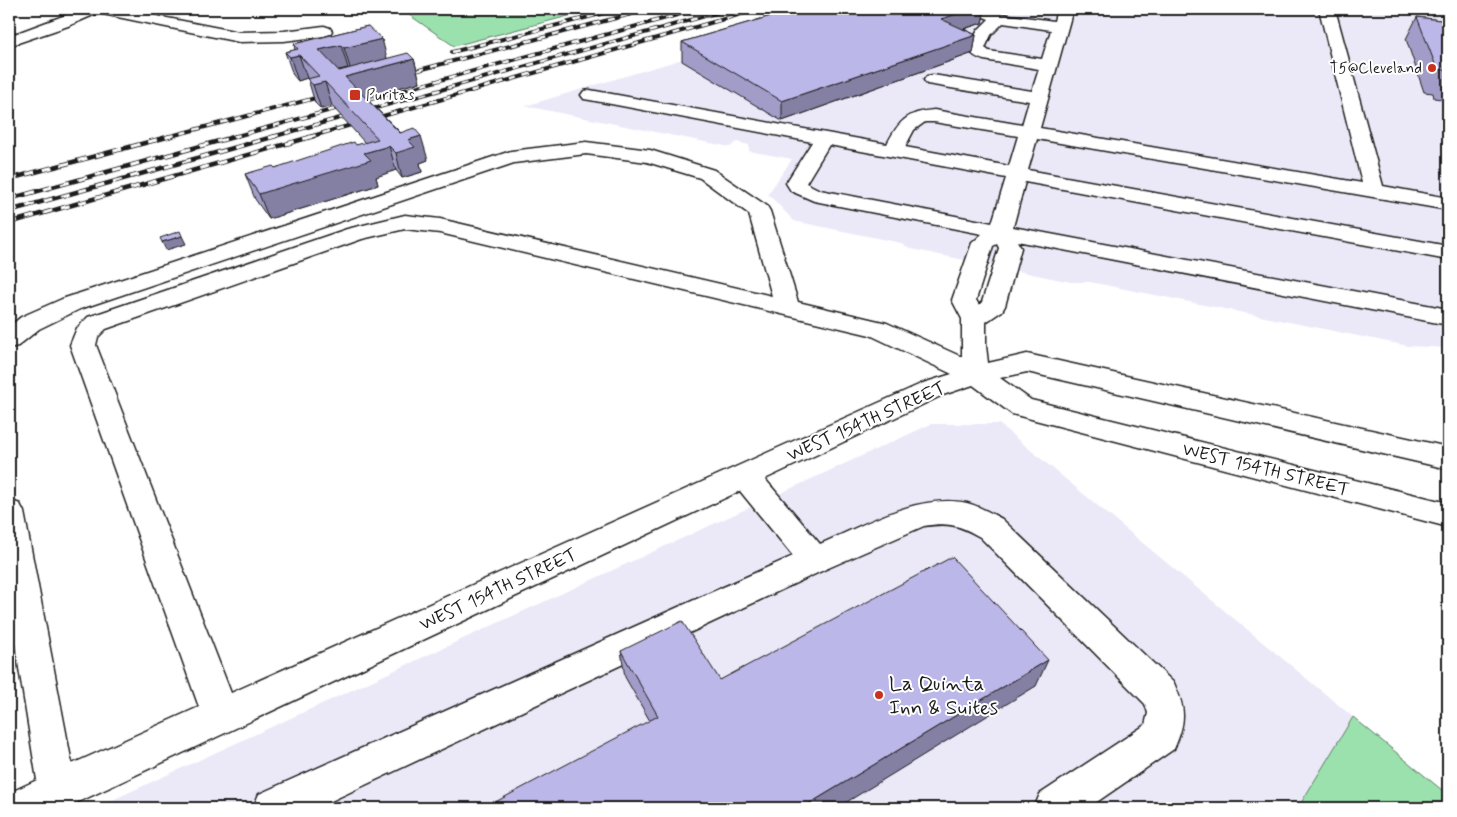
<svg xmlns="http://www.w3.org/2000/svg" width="1457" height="817" font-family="Mynerve,sans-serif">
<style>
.built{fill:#ebe9f8}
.green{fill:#9be1ad;stroke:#5c7e64}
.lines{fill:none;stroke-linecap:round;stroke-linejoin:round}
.minor-casing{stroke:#1c1c1c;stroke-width:3}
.minor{fill:#fff;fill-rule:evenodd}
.rail-far1-casing{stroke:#1c1c1c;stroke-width:4}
.rail-casing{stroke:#1c1c1c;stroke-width:4.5}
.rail-far1{stroke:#fff;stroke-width:2.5;stroke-dasharray:7;stroke-linecap:butt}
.rail{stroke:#fff;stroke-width:3;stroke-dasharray:9;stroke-linecap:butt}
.wall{fill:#a29dc8;stroke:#1c1c1c;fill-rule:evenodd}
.shaded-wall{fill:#8480a3;stroke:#1c1c1c}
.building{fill:#bcb7e9;stroke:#1c1c1c}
.poi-dot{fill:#c8321e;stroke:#fff;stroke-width:2}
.labels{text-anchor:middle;stroke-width:4;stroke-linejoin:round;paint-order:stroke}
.far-poi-label{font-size:15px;fill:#1c1c1c;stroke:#fff;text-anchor:end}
.street-label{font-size:18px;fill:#1c1c1c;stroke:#fff}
.near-poi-label{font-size:21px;fill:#1c1c1c;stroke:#fff;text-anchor:start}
</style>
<rect width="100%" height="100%" fill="#fff"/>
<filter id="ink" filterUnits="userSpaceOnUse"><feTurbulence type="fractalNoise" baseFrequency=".02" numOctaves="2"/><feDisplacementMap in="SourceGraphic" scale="10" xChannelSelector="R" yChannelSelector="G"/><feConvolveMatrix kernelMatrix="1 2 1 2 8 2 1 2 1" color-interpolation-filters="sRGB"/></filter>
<g filter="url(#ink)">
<path class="built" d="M851 9H1448V348L1408 346 1090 282H1071L911 249 901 243 794 221 768 194 792 159 749 151V145L737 142 730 147 525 106Z
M931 424H999L1353 717 1298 808H95Z"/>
<path class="green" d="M396 9H595L454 46 402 10Z
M1353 717 1448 795V808H1298Z"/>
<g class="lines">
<g class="minor-casing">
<path id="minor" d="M82 9H121L239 32 284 31 324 26 330 28 332 31 330 34 324 36 284 41 239 42 98 13 68 26 9 46V36Z
M968 9H989L1002 14 1054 21 1057 9H1073L1040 128 1362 183 1319 9H1335L1383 186 1448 198V210L1037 139 1028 170 1448 246V260L1025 182 1013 227 1448 309V325L1017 241 1021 248 1005 306 1002 311 986 322V346L988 363 1027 354 1448 447V469L1027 372 1000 378 1031 400 1448 503V527L1012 414 973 385 943 395 765 479 820 544C865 525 917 493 967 503 979 506 991 513 1002 519L1174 683C1186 710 1186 721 1174 749L1088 808H1034L1040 794 1145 725 1148 713 1145 704 980 537C959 525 948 522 924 526L826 569 316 808H253L259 794 793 556 740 491 72 805 63 808H9V793L37 780 9 606V500L20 504 24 512 72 764 199 707 70 345 77 328 88 317 347 229 405 215 440 219 772 296 749 214 700 178 647 162 586 154 514 163 80 309 39 329 18 346 9 348V327L21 317 62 299 511 151 586 142 650 150 714 170 767 206 770 211 798 302 887 323 962 357V319L952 300 972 243 982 234 814 201 791 191 786 183 812 142 590 100 584 99 581 95 584 91 590 90 887 144C899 121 907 112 934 110L1022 125 1029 101 927 84 924 80 927 76 933 75 1032 91 1039 69 984 60C977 58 972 55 968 49L978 30 989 19 971 12ZM1003 23 1051 30 1042 59 989 51 985 48 991 35ZM925 122H934L1018 136 1009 166 905 147 914 130ZM829 145 1006 178 992 223 820 190 806 183ZM405 229 440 233 870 335 952 374 923 383 231 693 96 345 98 337 106 329 362 239ZM997 244 999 248 982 302 979 305 976 300 993 246Z"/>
</g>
<use href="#minor" class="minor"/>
<g class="rail-far1-casing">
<path id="rail-far1" d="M452 52 620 9
M404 74 650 9
M167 137 327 95
M233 137 699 9
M272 137 730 9
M309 137 759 9"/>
</g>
<g class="rail-casing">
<path id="rail" d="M9 179 171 136
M9 199 237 136
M9 211 276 136
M9 223 314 136"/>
</g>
<use href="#rail-far1" class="rail-far1"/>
<use href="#rail" class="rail"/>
</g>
<path class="wall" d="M795 9H985L982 23 964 29 976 35 973 53 782 121 682 61V42Z
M1417 17 1448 21V100L1434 98 1433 93 1424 92 1406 39Z
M368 26 387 59H414L420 82 365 97 428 160 420 163 422 172 402 178 396 170 376 177 378 185 269 219 255 199 245 174 275 168 365 143 332 106 321 109 315 103 308 79 307 78 298 81 293 75 285 52 295 50 294 44ZM348 68V69L339 71 338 70Z
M621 651 720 680 1036 686 650 721 625 677Z"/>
<path class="shaded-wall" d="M972 9H985L982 23 938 37 941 19Z
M976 35 973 53 782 121V101Z
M382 39 388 62 351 71 344 48Z
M341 45 348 68 326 73 319 50Z
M299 55 307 78 298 81 290 57Z
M414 59 420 82 352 101 345 77Z
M325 82 332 106 321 109 313 85Z
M421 136 428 160 420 163 422 172 402 178 396 153 408 140Z
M389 146 396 170 376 177 378 185 269 219 259 194 364 153Z
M182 236 186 244 166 250 162 242Z
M1048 660 1036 686 837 808H802Z"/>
<path class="building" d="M795 9H972L941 19 976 35 782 101 682 42Z
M1417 17 1448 21V75H1447L1446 70 1437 69Z
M368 26 382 39 344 48 341 45 319 50 339 71 408 53 414 59 345 77 400 133 414 128 421 136 408 140 415 147 396 153 389 146 364 153 371 160 259 194 245 174 273 166 275 168 354 142 356 145 378 139 325 82 313 85 307 79 319 76 299 55 290 57 285 52 298 49 294 44Z
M180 231 182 236 162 242 160 238Z
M952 557 1048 660 802 808H484L658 716 621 651 682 621 720 680Z"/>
</g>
<g class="poi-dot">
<circle cx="1432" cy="68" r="5"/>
<rect x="349" y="89" width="12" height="12" rx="2.5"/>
<circle cx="879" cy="695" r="5"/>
</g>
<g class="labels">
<g class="far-poi-label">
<text x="1422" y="73">T5@Cleveland</text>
<text x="366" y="100" text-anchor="start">Puritas</text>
</g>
<g class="street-label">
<text transform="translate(866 421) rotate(-24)" y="6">WEST 154TH STREET</text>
<text transform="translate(1266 469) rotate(14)" y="6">WEST 154TH STREET</text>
<text transform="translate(498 589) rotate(-25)" y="6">WEST 154TH STREET</text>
</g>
<g class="near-poi-label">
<text x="889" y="690">La Quinta<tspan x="889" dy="24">Inn &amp; Suites</tspan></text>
</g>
</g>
<rect width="1457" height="817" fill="none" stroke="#fff" stroke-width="30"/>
<rect x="15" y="15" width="1427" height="787" fill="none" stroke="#1c1c1c" stroke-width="2" filter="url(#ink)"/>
</svg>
